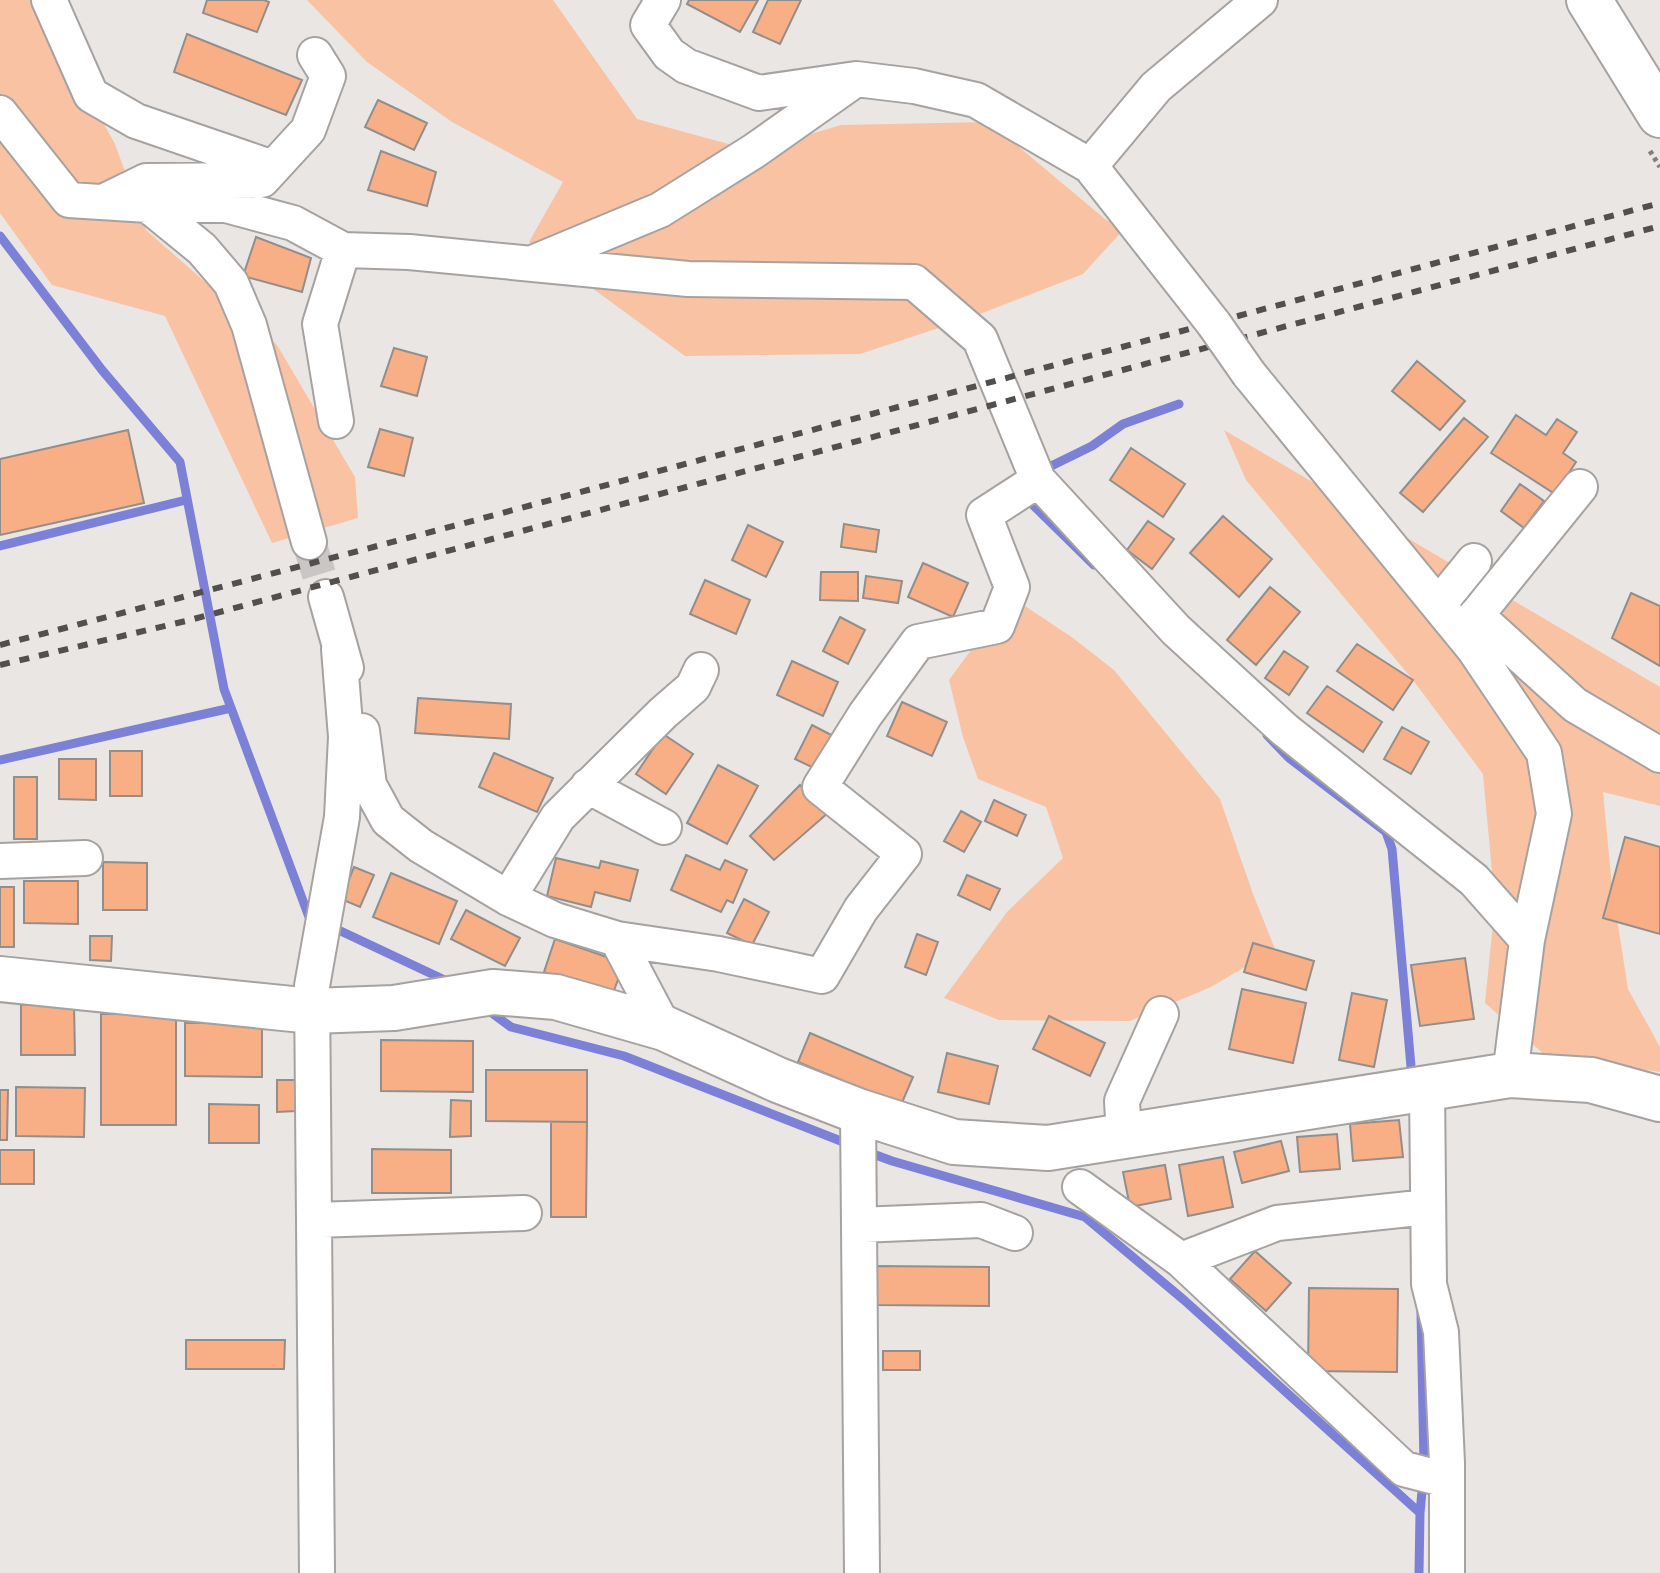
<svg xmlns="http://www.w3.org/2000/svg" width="1660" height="1573" font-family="'Work Sans',sans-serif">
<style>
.green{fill:#f9c2a2}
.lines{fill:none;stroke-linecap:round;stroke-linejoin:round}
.stream{stroke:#7c80d6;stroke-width:9}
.building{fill:#f9af85;stroke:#918e8c;stroke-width:2}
.street-tunnel{stroke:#cac6c5;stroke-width:34;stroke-dasharray:34 17;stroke-linecap:butt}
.street-casing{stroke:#a6a2a0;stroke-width:38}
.secondary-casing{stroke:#a6a2a0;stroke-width:48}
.primary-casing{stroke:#a6a2a0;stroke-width:48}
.path{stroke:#817e7d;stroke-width:5;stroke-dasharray:4 4;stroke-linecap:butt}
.street{stroke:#fff;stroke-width:34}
.secondary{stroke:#fff;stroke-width:44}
.primary{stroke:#fff;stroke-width:44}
.rail{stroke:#524f4f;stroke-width:6;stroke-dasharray:10 10;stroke-linecap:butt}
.street-bridge-casing{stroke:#a6a2a0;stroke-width:38;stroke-linecap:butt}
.street-bridge{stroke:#fff;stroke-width:34}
</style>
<rect width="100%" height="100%" fill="#eae6e4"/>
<path class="green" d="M0 0H35L115 144 146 230 277 345 355 477 358 518 272 543 165 316 52 285 0 213Z
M307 0H553L637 119 754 151 841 125 989 122 1105 219 1123 230 1083 274 972 317 860 354 685 356 529 242 563 182 452 122 367 62Z
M1224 430 1660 687V806L1603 792 1612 887 1628 989 1660 1047V1072L1544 1054 1485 1003 1495 904 1483 774 1413 680 1246 480Z
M1019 602 1073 638 1114 670 1220 799 1253 894 1275 949 1211 987 1130 1021 999 1020 944 998 1007 912 1063 858 1046 807 978 779 963 737 949 680 977 642Z"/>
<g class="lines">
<path class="stream" d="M0 236 102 370 180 462 224 689 309 917 316 920
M1043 470 1092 446 1123 424 1179 404
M1028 495 1032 504 1094 565
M0 546 186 500
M1267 735 1289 758 1386 832 1392 849 1412 1078
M0 760 231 708
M330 926 451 983
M485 1008 511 1027 624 1056 851 1145
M865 1151 892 1161 1085 1217 1184 1300 1420 1513 1419 1573
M1421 1312 1424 1465
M1420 1513 1423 1480"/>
</g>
<path class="building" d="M207 0H264L269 2 257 32 203 13Z
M689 0H758L740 32 687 4Z
M768 0H801L780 44 753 32Z
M187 34 302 80 286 115 174 72Z
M378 100 427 123 414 150 365 127Z
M381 151 436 172 427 206 368 190Z
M256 237 311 258 302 292 243 276Z
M394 348 427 357 417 396 381 386Z
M1417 361 1465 401 1440 430 1392 391Z
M1516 415 1546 435 1557 419 1577 432 1563 453 1576 462 1555 494 1491 453Z
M1464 418 1488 437 1423 512 1400 493Z
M380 429 413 438 404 476 368 467Z
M128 430 144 503 0 535V459Z
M1131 448 1185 484 1163 517 1110 480Z
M1520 484 1544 501 1524 528 1501 511Z
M1223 516 1272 559 1239 597 1190 553Z
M1148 521 1174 539 1152 569 1127 550Z
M844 524 879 530 876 552 841 547Z
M748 525 783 542 766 577 732 560Z
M923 563 968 583 953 617 908 597Z
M821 572H858V601L820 600Z
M866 576 902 581 898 603 863 598Z
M705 580 750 600 736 634 690 614Z
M1270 587 1300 612 1256 665 1227 640Z
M1631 593 1660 606V666L1612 638Z
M840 617 865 630 848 664 823 651Z
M1357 644 1413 680 1393 710 1337 671Z
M1284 651 1308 667 1289 695 1265 678Z
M792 661 838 682 823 716 777 695Z
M1327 686 1382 722 1363 752 1307 713Z
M418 698 511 704 509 739 415 733Z
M902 702 947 722 932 756 887 736Z
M812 725 837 738 820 771 795 759Z
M1402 727 1429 742 1411 774 1384 759Z
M663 734 693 754 666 794 636 774Z
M110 751H142V796H110Z
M494 753 553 778 537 812 479 787Z
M59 759H96V800L59 799Z
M718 765 758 786 727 844 687 823Z
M14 777H37V839H14Z
M800 785 829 812 774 860 750 836Z
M994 800 1026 815 1017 836 985 821Z
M961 811 981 822 964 852 944 841Z
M1625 837 1660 847V934L1603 918Z
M686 855 720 870 725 860 747 870 733 903 727 900 721 912 671 890Z
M556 858 599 868 601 861 638 870 630 901 595 892 591 907 547 896Z
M103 862 147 863V910H103Z
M354 867 374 875 360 907 341 899Z
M391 873 457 901 439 944 373 917Z
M967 875 1000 889 990 910 958 895Z
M24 881H78V924L24 923Z
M0 887H14V947H0Z
M744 899 769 912 752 945 727 933Z
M466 910 520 938 505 966 451 939Z
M917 934 938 942 926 975 905 967Z
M90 936H112L111 961 90 960Z
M555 939 624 963 612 996 544 972Z
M1253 943 1314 961 1306 990 1244 972Z
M1465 958 1474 1019 1420 1026 1411 965Z
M1242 989 1306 1003 1293 1063 1229 1049Z
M1352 993 1387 1000 1374 1067 1339 1060Z
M21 1005H74L75 1055H21Z
M101 1014H176V1125H101Z
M1049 1016 1105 1043 1090 1076 1033 1049Z
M185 1023H262V1077L185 1076Z
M810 1033 913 1077 901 1105 798 1062Z
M381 1040 473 1041V1092L381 1091Z
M947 1053 998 1066 989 1104 938 1092Z
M486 1070H587V1122L486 1121Z
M277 1080H297L296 1111 277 1112Z
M16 1087 85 1088 84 1137 16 1136Z
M0 1090H8L7 1140H0Z
M451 1100 471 1101V1136L450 1137Z
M209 1104 259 1105V1143H209Z
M1399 1120 1403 1157 1353 1161 1350 1124Z
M551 1122H587L586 1217H551Z
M1337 1134 1340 1169 1300 1172 1297 1137Z
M1281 1141 1289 1171 1242 1183 1234 1152Z
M372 1149 451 1150V1193H372Z
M0 1150H34V1184H0Z
M1223 1157 1233 1207 1188 1216 1179 1165Z
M1165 1165 1171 1199 1130 1207 1123 1172Z
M1255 1251 1291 1283 1266 1311 1230 1279Z
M875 1266 989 1267V1306L875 1305Z
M1309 1288 1398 1289 1397 1372 1308 1371Z
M186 1340H285L284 1369H186Z
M883 1351H920V1370H883Z"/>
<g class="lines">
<path class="street-tunnel" d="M309 542 326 597"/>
<g class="street-casing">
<path id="street" d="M49 0 91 95 136 121 273 168
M663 0 648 25 669 54 686 66 759 93 856 79 914 86 976 100 1090 166 1214 324
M0 113 69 200 148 205H226L293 223 343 250 409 252 688 279 914 282 980 339 1038 480 1176 630 1285 730 1474 880 1527 940
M1090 166 1156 87 1260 0
M105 201 146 181 262 180 308 130 328 76 315 55
M148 205 202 249 231 283 249 325 309 542
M535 262 660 210 754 151 849 84
M1249 374 1474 649 1544 753 1554 814 1527 940 1510 1075
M336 421 320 324 343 250
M326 597 346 668
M1439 604 1474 561
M1476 615 1575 705 1660 755
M1462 633 1580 487
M362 731 369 785 388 820 421 846 508 898 555 920 617 939 664 1028
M588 786 664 827
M0 861 85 858
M508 898 558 817 663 713 693 687 701 670
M617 939 719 954 822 976 861 909 904 854 820 787 865 715 918 642 997 626 1012 587 984 515 1038 480
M1427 1088 1429 1284 1441 1332 1447 1463V1573
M858 1111 862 1573
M1124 1137 1122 1101 1161 1014
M1080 1187 1181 1260 1277 1223 1428 1207
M315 1220 524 1213
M859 1225 981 1220 1015 1233
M1181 1260 1404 1469 1447 1480
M317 1573 312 986 342 817 346 737 339 649"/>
</g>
<g class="secondary-casing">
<path id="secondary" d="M0 979 312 1011 394 1008 493 992 556 997 664 1028 778 1080 858 1111 954 1142 1048 1148 1510 1075 1591 1080 1660 1099"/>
</g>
<g class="primary-casing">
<path id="primary" d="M1589 0 1660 115"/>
</g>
<path class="path" d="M1650 151 1660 167"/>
<use href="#street" class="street"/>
<use href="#secondary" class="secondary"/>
<use href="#primary" class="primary"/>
<path class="rail" d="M0 645 461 524 1660 203
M0 665 190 620 1660 226"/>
<g class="street-bridge-casing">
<path id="street-bridge" d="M1214 324 1249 374"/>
</g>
<use href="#street-bridge" class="street-bridge"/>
</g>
</svg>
